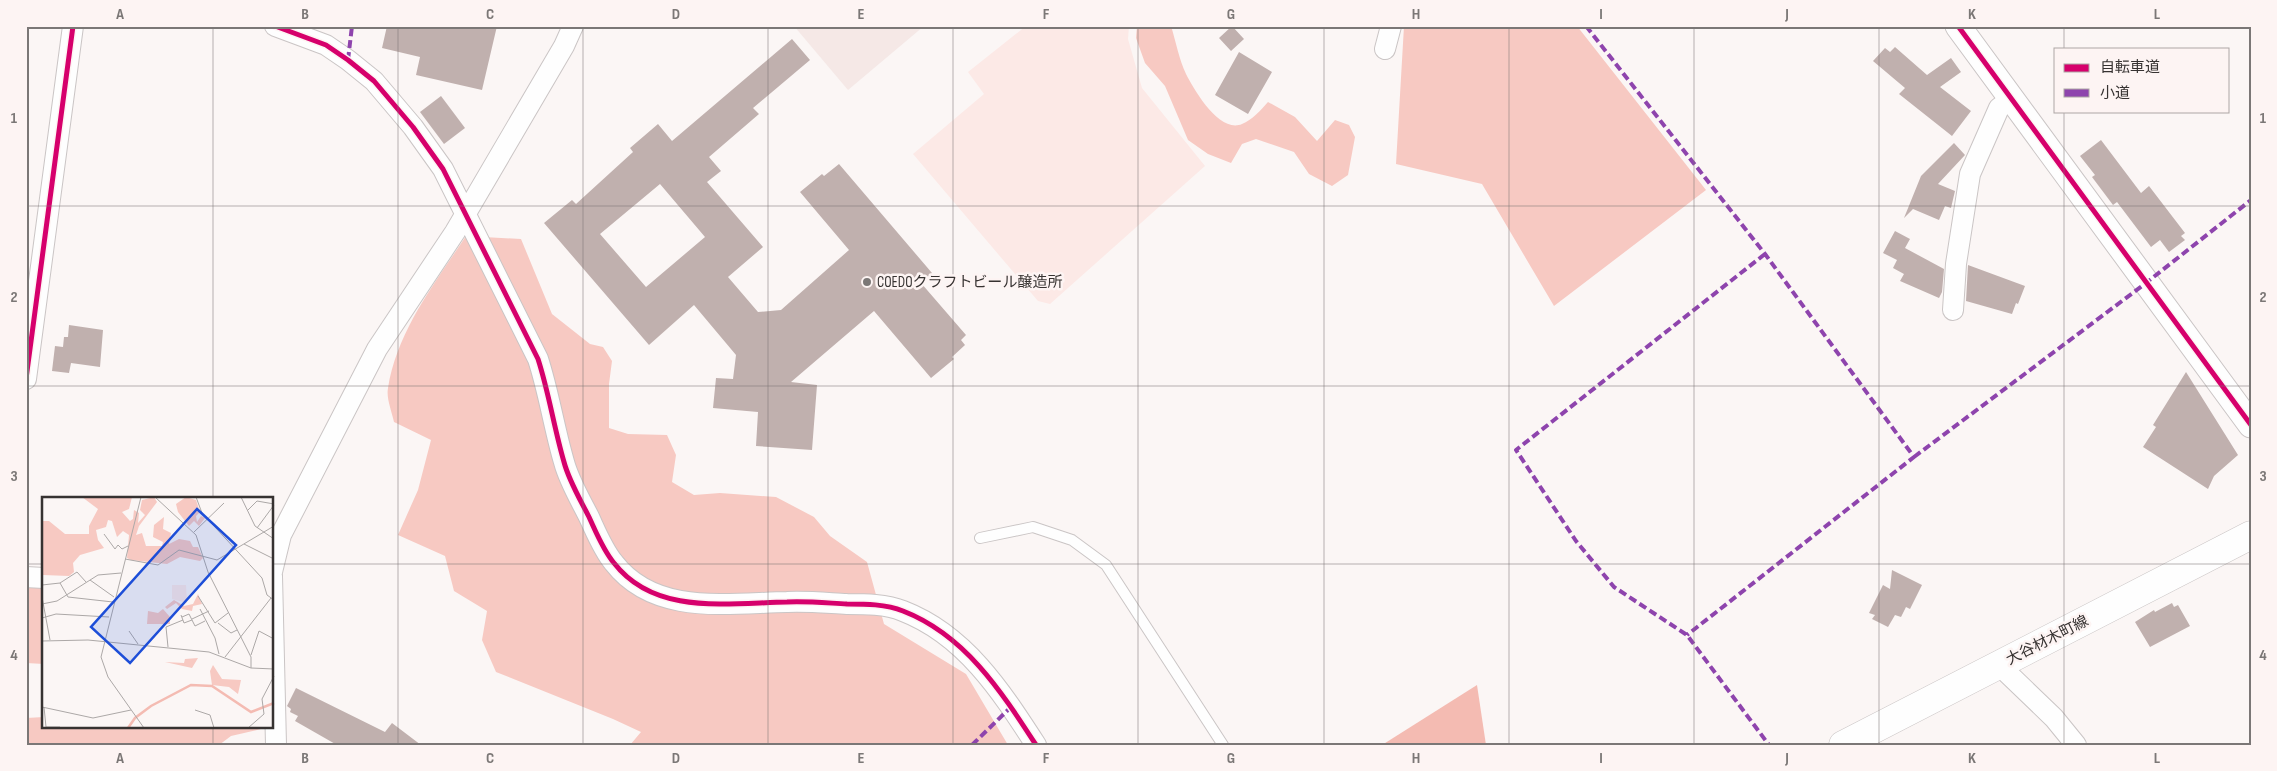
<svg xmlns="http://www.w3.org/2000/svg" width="2277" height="771" font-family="'Sofia Sans Condensed','Noto Sans JP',sans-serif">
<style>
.built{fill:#f5e8e6}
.green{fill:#fce9e6}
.forest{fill:#f7c9c2}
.water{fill:#f4bbb2}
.building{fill:#c0b0ae;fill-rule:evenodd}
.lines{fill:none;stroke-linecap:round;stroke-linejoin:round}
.service-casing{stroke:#cac5c5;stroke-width:12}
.minor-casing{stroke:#cac5c5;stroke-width:22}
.tertiary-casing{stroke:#cac5c5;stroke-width:27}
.secondary-casing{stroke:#cac5c5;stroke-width:29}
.service{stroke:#fefefe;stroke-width:10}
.minor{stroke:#fefefe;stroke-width:20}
.tertiary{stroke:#fefefe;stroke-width:25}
.secondary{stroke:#fefefe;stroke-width:28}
.quiet{stroke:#8e44ad;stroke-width:4;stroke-dasharray:8 4;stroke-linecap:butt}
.cycleway-casing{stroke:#fdf4f3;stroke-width:8}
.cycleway{stroke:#d6006c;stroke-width:5}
.grid{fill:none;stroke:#7b7776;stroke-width:1;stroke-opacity:0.55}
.poi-dot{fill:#7b7776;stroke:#fdf4f3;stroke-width:2}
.labels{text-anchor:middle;stroke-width:5;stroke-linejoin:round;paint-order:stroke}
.poi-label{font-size:15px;fill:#363231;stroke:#fdf4f3;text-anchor:start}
.street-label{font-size:15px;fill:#363231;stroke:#fdf4f3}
.inset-river{fill:none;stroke:#f4bbb2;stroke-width:2.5}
.inset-road{fill:none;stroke:#aca8a7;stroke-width:1}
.view{fill:#1d4ed8;fill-opacity:0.15;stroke:#1d4ed8;stroke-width:2.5}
.inset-edge{fill:none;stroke:#363231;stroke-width:2.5}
.neatline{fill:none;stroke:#7b7776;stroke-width:2}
.grid-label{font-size:16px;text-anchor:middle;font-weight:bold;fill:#7b7776}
</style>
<rect width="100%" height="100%" fill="#fbf6f5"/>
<path class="built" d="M794 26H924L848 90Z"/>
<path class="green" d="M1026 26H1129L1128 39 1142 88 1205 166 1050 304 1038 301 913 154 984 94 968 72Z"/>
<path class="forest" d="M1137 26H1171C1176 42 1179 59 1186 74 1194 90 1220 134 1242 124 1252 120 1261 110 1268 102L1295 117 1317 141 1335 120 1349 125 1355 137 1348 175 1332 186 1309 174 1294 152 1256 139 1242 144 1231 163 1208 154 1188 140 1165 86 1145 63 1136 38Z
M1404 26H1577L1706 190 1554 306 1482 184 1396 164Z
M466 236 521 239 552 314 590 344 603 347 612 361 609 384V428L628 434 667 435 676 455 672 482 694 495 720 493 776 497 814 517 830 536 867 562 884 624 966 674 1008 745H630L641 732 613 719 496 672 482 640 487 611 454 591 445 556 398 535 418 490 431 440 394 422C392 412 386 398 388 388 397 331 435 283 466 236Z
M44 584V664L26 663V585Z
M44 717V727L261 729 231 736 219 745H26V718Z"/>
<path class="water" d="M1477 685 1486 745H1382Z"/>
<path class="building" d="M387 26H497L482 90 416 75 420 57 382 48Z
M1232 26 1244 39 1231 51 1219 38Z
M792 39 810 60 753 108 759 114 709 157 721 171 707 182 763 247 728 277 758 312 781 310 849 250 800 192 822 174 824 176 839 164 932 273 921 283 966 335 961 340 965 345 952 357 954 359 931 378 874 311 791 382 817 385 812 450 756 446 758 412 713 408 716 378 733 379 736 355 694 305 649 345 544 223 572 200 576 204 633 152 630 148 658 124 672 141ZM660 184 705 237 646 287 600 234Z
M1895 47 1927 75 1951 58 1961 72 1940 87 1971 111 1952 136 1899 94 1905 88 1873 61 1885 48 1890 52Z
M1239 52 1272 72 1248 114 1215 95Z
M441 96 465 128 444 144 420 112Z
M2101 140 2141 193 2149 186 2185 233 2181 236 2185 240 2169 252 2160 240 2151 247 2117 202 2113 205 2092 177 2095 175 2080 156Z
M1954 143 1965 155 1938 184 1955 191 1951 208 1945 206 1939 220 1913 209 1904 218 1921 176Z
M1895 231 1910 239 1905 248 1944 269 1942 292 1939 298 1900 281 1904 274 1893 268 1897 260 1883 253Z
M1968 265 2025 286 2018 304 2016 303 2012 314 1966 301Z
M69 325 103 330 100 367 71 363 69 373 52 371 55 346 63 347 64 337H68Z
M2186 372 2238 455 2214 476 2208 489 2143 447 2156 427 2153 425Z
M1892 570 1922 585 1910 609 1906 607 1901 617 1895 615 1888 627 1872 619 1875 615 1869 613 1883 585 1890 589Z
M2172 603 2174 607 2178 605 2190 626 2150 647 2135 622 2154 610 2155 612Z
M296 688 385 732 392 723 421 745H337L295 721 298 716 290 712 291 709 287 706Z"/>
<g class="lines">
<g class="service-casing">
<path id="service" d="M980 538 1033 527 1072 540 1106 565 1223 745"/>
</g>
<g class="minor-casing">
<path id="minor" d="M275 26 326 45 348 60 374 81 413 127 443 169 538 359C549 393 554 428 564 462 569 481 580 499 589 517 596 532 603 550 614 563 655 616 728 603 787 602 807 601 827 603 847 604 865 604 886 604 903 611 965 635 1001 691 1036 745
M1385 49 1391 26
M1953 310 1956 264 1970 174 1999 108 2011 99
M26 379 73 26
M272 572 281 535 377 349 455 232 564 46 573 26
M272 576 276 745
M26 577 44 578
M1999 665 2054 718 2076 745"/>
</g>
<g class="tertiary-casing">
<path id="tertiary" d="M1958 26 2251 425"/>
</g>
<g class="secondary-casing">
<path id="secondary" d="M1843 745 2251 535"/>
</g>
<use href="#service" class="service"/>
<use href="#minor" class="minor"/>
<use href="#tertiary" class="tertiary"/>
<use href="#secondary" class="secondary"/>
<path class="quiet" d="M1586 26 1765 254 1914 457 1687 635
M348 60 352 26
M1765 254 1516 450 1576 541 1614 587 1687 635 1769 745
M1914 457 2146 283 2251 200
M972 745 1011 707"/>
<g class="cycleway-casing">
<path id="cycleway" d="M275 26 326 45 348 60 374 81 413 127 443 169 538 359C549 393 554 428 564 462 569 481 580 499 589 517 596 532 603 550 614 563 655 616 728 603 787 602 807 601 827 603 847 604 865 604 886 604 903 611 965 635 1001 691 1036 745
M1958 26 2251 425
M26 379 73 26"/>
</g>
<use href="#cycleway" class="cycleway"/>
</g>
<path class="grid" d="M213 26V498M398 26V745M583 26V745M768 26V745M953 26V745M1138 26V745M1324 26V745M1509 26V745M1694 26V745M1879 26V745M2064 26V49M2064 111V745M26 206H2251M26 386H2251M26 564H44M272 564H2251M213 727V745"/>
<circle class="poi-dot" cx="867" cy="282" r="5"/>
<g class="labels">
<g class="poi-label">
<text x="877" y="287">COEDOクラフトビール醸造所</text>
</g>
<g class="street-label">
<text transform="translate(2047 640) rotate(-27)" y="5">大谷材木町線</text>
</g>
</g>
<g transform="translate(42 497)">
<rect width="231" height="231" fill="#fbf6f5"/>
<path d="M130 88H144L145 106 130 102Z" fill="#fce9e6"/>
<path d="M40 0H90L87 12 80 15 88 24 91 22 92 13 97 16 96 26 103 18 98 13 100 3 112 0 115 5 97 29 94 38 100 36 104 49H120L121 45 111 40 112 28 122 20 121 32 129 36 127 47 137 42 148 44 151 50H156L161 61 158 64 138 60 125 67 89 63 85 61 87 38 81 34 75 40 70 24 66 23 64 30 54 33 56 43 62 51 38 58 31 66 32 75 27 79 1 78 0 83V24H7L23 37H47V29L56 12ZM144 0 154 3 158 15 154 19 155 25 159 19 163 21 157 29 152 24 147 29 136 15 134 7ZM156 97 160 107 151 109 150 114 140 112 134 106 125 112 123 110 132 103 142 109 151 107ZM121 112 128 120V127H105L106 114 116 116ZM156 161 150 171 123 165 142 166 143 162ZM171 168 180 182 199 183 196 197 187 190 170 188 168 174Z" fill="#f7c9c2"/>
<path class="inset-river" d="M86 231 93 221 109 209 149 188 170 189 209 215 232 206"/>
<path class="inset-road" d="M99 0 59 160 66 180 102 231M113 0 154 38 166 75 209 160V171M154 0 160 16 220 81 225 98 232 103M199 0 213 29 232 42M206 13 215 4 232 7M215 31 232 8M152 35 182 6M62 37 73 52 76 48 80 52 86 49M202 47 232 62M83 62 116 68 137 53 175 63 232 29M48 83 72 100M18 86 26 100 71 105M0 88 18 86 35 75 44 85M156 99 173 126 186 116M0 100 8 143M0 107 15 104 56 78 79 76M158 112 173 141 177 157M139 118 142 126 150 123M140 120 147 117 153 129 163 124M0 121 14 117 67 120M150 122 167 114M176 126 189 136 195 133M87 134 96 147M0 144 46 143 167 155 209 171 232 172M126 150 124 130 141 123M209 158 217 134 232 142M183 160 229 101M0 210 51 221 89 213M2 210 4 230H18M153 213 168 218 172 231M206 231 222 217 220 202 232 179"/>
<path class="view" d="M155 12 194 48 88 166 49 130Z"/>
<rect width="231" height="231" class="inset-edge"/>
</g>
<rect width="2277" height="771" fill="none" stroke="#fdf4f3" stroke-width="55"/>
<rect x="2054" y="48" width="175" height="65" fill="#fdf4f3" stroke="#ada6a5"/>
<rect x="2064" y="64" width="25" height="8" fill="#d6006c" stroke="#ada6a5"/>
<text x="2100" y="72" font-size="15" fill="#363231">自転車道</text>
<rect x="2064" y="89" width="25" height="8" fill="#8e44ad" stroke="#ada6a5"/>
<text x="2100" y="98" font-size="15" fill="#363231">小道</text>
<rect x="28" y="28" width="2222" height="716" class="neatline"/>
<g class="grid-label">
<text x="120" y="19">A</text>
<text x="305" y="19">B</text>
<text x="490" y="19">C</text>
<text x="676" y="19">D</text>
<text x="861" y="19">E</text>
<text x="1046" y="19">F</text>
<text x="1231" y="19">G</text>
<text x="1416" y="19">H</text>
<text x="1601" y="19">I</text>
<text x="1787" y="19">J</text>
<text x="1972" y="19">K</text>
<text x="2157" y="19">L</text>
<text x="14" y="123">1</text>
<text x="2263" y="123">1</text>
<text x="14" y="302">2</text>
<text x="2263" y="302">2</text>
<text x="14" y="481">3</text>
<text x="2263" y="481">3</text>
<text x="14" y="660">4</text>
<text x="2263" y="660">4</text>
<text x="120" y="763">A</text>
<text x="305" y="763">B</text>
<text x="490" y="763">C</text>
<text x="676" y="763">D</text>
<text x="861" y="763">E</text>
<text x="1046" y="763">F</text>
<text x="1231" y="763">G</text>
<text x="1416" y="763">H</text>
<text x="1601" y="763">I</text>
<text x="1787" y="763">J</text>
<text x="1972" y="763">K</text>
<text x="2157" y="763">L</text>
</g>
</svg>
